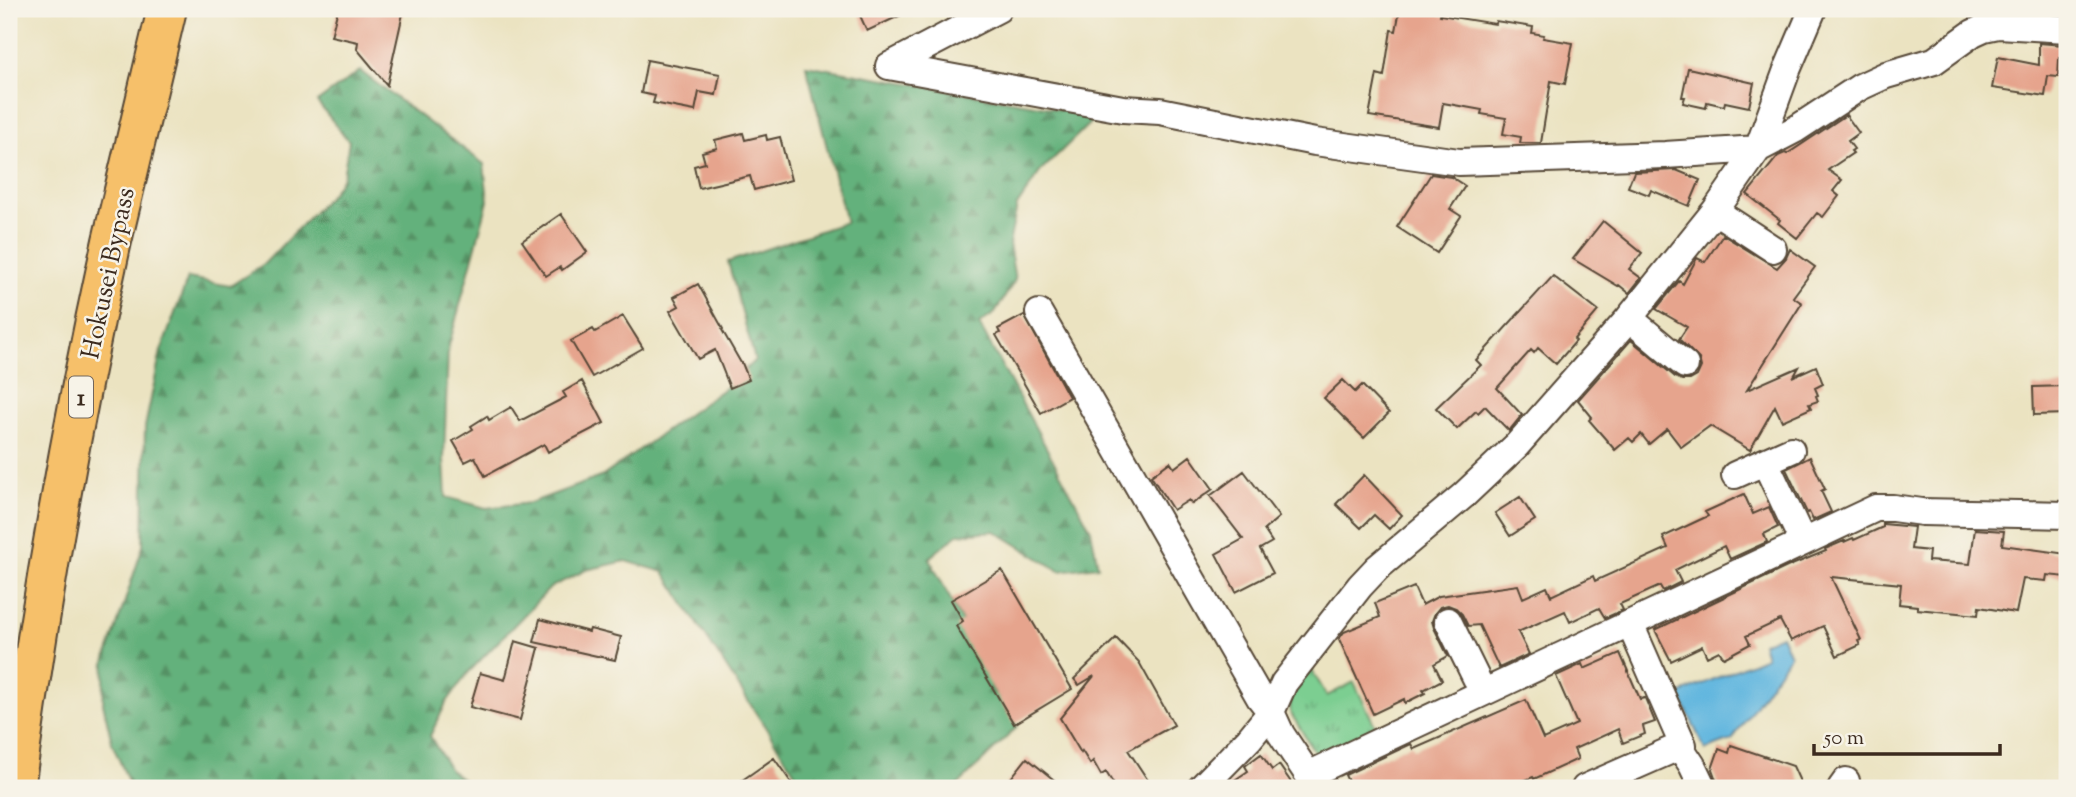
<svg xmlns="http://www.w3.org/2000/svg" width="2076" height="797" font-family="'Sorts Mill Goudy',serif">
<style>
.forest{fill:url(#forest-firs);stroke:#506e4c;stroke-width:2}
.park{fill:url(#park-tufts);stroke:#5b7c58;stroke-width:2}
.water{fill:#63b7df;stroke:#4f707e;stroke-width:2}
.building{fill:#e6a48d}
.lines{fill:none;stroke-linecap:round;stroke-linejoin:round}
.minor-casing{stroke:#554636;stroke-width:30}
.highway-casing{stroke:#554636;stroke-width:42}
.minor{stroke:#fff;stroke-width:26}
.highway{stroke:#f6c06b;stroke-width:38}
.labels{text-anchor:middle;stroke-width:5;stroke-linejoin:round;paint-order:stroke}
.shield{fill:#f7f3e8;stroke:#73665b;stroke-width:2}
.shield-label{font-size:24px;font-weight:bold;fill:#3b2a1e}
.street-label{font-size:26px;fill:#3b2a1e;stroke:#f7f3e8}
</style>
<defs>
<pattern id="forest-firs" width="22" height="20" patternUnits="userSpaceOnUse" patternTransform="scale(1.75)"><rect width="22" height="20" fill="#64b17b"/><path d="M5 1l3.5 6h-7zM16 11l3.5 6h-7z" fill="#549064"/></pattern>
<pattern id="park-tufts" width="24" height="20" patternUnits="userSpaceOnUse" patternTransform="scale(1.75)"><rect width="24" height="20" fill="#7bce91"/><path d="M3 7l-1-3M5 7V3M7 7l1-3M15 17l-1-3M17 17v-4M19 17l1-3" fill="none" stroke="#66a776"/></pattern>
</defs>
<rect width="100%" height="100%" fill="#f7f3e8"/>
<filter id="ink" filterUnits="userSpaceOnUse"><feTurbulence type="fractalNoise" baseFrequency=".0143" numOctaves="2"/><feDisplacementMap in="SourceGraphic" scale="14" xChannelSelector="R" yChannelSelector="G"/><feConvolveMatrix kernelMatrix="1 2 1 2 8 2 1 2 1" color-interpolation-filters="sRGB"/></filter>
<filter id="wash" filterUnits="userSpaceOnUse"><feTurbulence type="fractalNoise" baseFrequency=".00686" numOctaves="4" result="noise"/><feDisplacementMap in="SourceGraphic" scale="28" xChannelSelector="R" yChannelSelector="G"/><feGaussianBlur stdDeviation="1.57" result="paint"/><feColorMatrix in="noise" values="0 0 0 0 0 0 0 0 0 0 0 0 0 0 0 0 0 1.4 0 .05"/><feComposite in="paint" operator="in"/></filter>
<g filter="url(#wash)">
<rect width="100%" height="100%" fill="#ebe3c1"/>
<path class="forest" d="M806 65 1097 116 1040 172 1017 206 1009 244 1015 280 995 313 979 324 1091 530 1098 566 1060 571 995 531 958 534 929 558 1017 727 955 788H805L664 572 626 561 586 570 551 587 468 673 446 703 430 736 450 770 473 788H131L112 743 103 703 105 662 143 546 145 427 161 351 188 278 230 286 264 264 332 193 343 177 349 141 317 102 360 71 484 164 488 201 448 349 444 459 446 497 486 508 530 503 603 476 729 385 755 360 728 262 846 222Z"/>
<path class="park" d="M1310 667 1327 696 1354 682 1378 732 1330 754H1316L1290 712 1291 691Z"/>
<path class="water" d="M1781 635 1790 655 1732 740 1705 750 1679 694 1766 657 1762 643Z"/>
<g id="blocks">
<path class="building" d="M338 9H404L387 85 357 49 358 42 331 36Z
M857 9H914L867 31Z
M1400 9H1441L1440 15 1495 24 1496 21 1533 27 1532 33 1544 35 1543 38 1573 43 1565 84 1551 81 1541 143H1520L1521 137 1503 134 1506 118 1481 114 1482 110 1443 103 1439 127 1369 116 1377 74 1384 76 1391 30 1396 31Z
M2039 43 2063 45 2062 58H2059L2058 77 2048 76 2045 96 1992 88 1998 57 2039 65Z
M647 60 720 74 716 95 699 92 695 111 653 103 655 96 641 93Z
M1688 68 1754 83 1749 107 1725 102 1724 106 1707 102 1706 108 1683 103 1685 97H1682Z
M1846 115 1859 133 1848 141 1854 149 1851 151 1853 153 1828 170 1842 180 1833 191 1839 196 1823 217 1817 213 1797 238 1778 223 1780 220 1747 194 1778 156 1785 153 1787 154Z
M743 133 745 140 766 135 767 140 780 137 791 180 754 190 750 176 699 188 694 166 705 163 702 152 717 148 715 140Z
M1676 170 1700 180 1689 206 1651 190 1649 195 1628 187 1634 172Z
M1431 174 1451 177 1465 186 1450 209 1461 216 1437 253 1397 227Z
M561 214 587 252 562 270 560 267 546 276 522 241Z
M1603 221 1642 253 1629 269 1641 278 1629 293 1619 285 1618 286 1573 259Z
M1723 235 1777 268 1786 258 1790 249 1815 267 1793 297 1802 303 1747 390 1799 367 1794 376 1816 366 1823 384 1815 388 1818 395 1816 396 1818 401 1809 404 1811 408 1782 421 1775 406 1750 450 1710 426 1681 447 1667 429 1649 444 1641 434 1633 442 1629 438 1615 450 1589 420 1592 417 1578 400 1631 340 1675 377 1682 380H1690L1697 376 1701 367 1699 359 1679 339 1687 327 1656 309 1679 281 1683 284 1697 258 1705 262Z
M1553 276 1598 311 1574 339 1576 341 1556 364 1538 348 1534 353 1531 350 1497 388 1522 415 1509 431 1485 406 1478 413 1476 411 1457 429 1436 408 1481 365 1476 360Z
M698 284 723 329 722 330 741 363H742L749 380 730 388 715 350 698 359 670 311 679 306 674 297Z
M1024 315 1069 397 1041 413 996 335 1000 333 998 329Z
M623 316 643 348 592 377 571 341 593 329 595 332Z
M1343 380 1355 392 1362 385 1389 413 1364 438 1324 398Z
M582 381 604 423 548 452 544 444 485 476 475 457 465 462 453 441 473 429 471 426 487 416 489 420 511 407 520 421 566 397 563 392Z
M2067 386V414L2034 415 2033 387Z
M1190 456 1213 489 1192 504 1189 500 1173 510 1151 476 1170 462 1174 468Z
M1810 457 1825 489 1821 491 1831 512 1813 520 1809 512 1807 513 1786 469Z
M1244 471 1279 517 1264 530 1272 542 1260 549 1273 573 1236 592 1216 554 1243 539 1210 496Z
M1364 475 1402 515 1389 529 1374 515 1361 528 1336 504Z
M1744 494 1753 514 1769 507 1778 527 1764 534 1767 542 1730 559 1724 546 1675 570 1681 582 1663 591 1660 586 1620 604 1623 610 1605 618 1599 608 1570 622 1565 611 1518 632 1529 654 1499 668 1479 625 1468 626 1462 614 1456 608 1448 605 1440 607 1435 613 1432 621 1434 628 1448 656 1434 664 1442 680 1423 690 1425 693 1405 703 1404 699 1373 714 1339 639 1344 632 1380 617 1375 603 1414 587 1422 605 1439 596 1518 585 1523 598 1547 587 1551 596 1593 576 1595 581 1668 548 1663 537 1708 516 1705 512Z
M1520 497 1535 520 1510 536 1495 513Z
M1883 524 1914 527 1911 549 1929 551 1928 561 1970 564 1975 529 2004 531 2002 545 2067 554V577L2047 575 2046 581 2023 579 2016 613 1979 607 1978 615 1917 609V606L1899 604 1901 584 1831 577 1861 640 1858 641 1860 645 1837 656 1823 626 1791 641 1780 620 1746 636 1750 644 1724 658 1719 651 1707 657 1702 646 1671 661 1655 630 1787 567 1826 551 1825 549 1844 541V542L1853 538 1854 540 1883 527Z
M1002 570 1072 689 1014 724 956 626 963 621 951 600Z
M540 619 589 632 590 629 621 637 615 660 534 642Z
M1116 638 1139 662 1174 725 1128 750 1153 788H1116L1106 772 1101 775 1093 761 1090 764 1082 751 1081 753 1060 718 1094 676 1079 685 1074 679Z
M515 641 539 648 520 720 470 707 480 673 505 680Z
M1620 653 1640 699 1645 698 1655 722 1643 726 1645 734 1623 743 1618 729 1574 749 1578 759 1534 779 1533 777 1506 788H1351L1345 775 1411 744 1414 749 1526 700 1543 739 1577 724 1556 676 1582 664 1584 669Z
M1731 745 1793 766 1803 788H1719L1712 769 1719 749 1729 753Z
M1261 754 1272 770 1279 765 1295 788H1223L1248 771 1245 766Z
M774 758 795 788H731Z
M1027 758 1064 788H1003Z"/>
</g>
</g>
<g filter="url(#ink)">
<use href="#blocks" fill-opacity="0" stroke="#554636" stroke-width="2"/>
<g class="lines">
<g class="minor-casing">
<path id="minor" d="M889 66 1123 109 1160 111 1315 142 1459 162 1665 155 1758 149 1796 129 1860 87 1886 75 1934 61 1973 33 1984 28 1998 25 2067 29
M889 66 998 9
M1715 211 1773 249
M1039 313 1260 698 1271 712 1281 734 1317 788
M1629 318 1685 365
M1765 462 1803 542
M1735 475 1791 450
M1448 621 1483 692
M1680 747 1692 765 1703 788
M1308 775 1876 508H1893L1922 512 2067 515
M1201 788 1249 739 1271 712 1284 683 1360 586 1377 568 1464 495 1517 445 1629 318 1715 211 1758 149 1787 70 1813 9
M1585 788 1683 745 1630 624
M1841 788 1846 781"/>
</g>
<g class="highway-casing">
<path id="highway" d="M15 788C40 605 72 422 112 241 130 163 149 86 167 9"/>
</g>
<use href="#minor" class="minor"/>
<use href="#highway" class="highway"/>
</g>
</g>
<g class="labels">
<rect class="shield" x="69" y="376.5" width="24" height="41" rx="5"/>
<g class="shield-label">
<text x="81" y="405">1</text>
</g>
<g class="street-label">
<text transform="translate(107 273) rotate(-78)" y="9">Hokusei Bypass</text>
</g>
</g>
<rect width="2076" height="797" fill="none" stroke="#f7f3e8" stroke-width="35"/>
<path d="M1814 744v10h186v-10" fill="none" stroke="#3b2a1e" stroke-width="3.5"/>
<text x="1824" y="744" font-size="21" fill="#3b2a1e" stroke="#f7f3e8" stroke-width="5" paint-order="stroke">50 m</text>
</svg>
